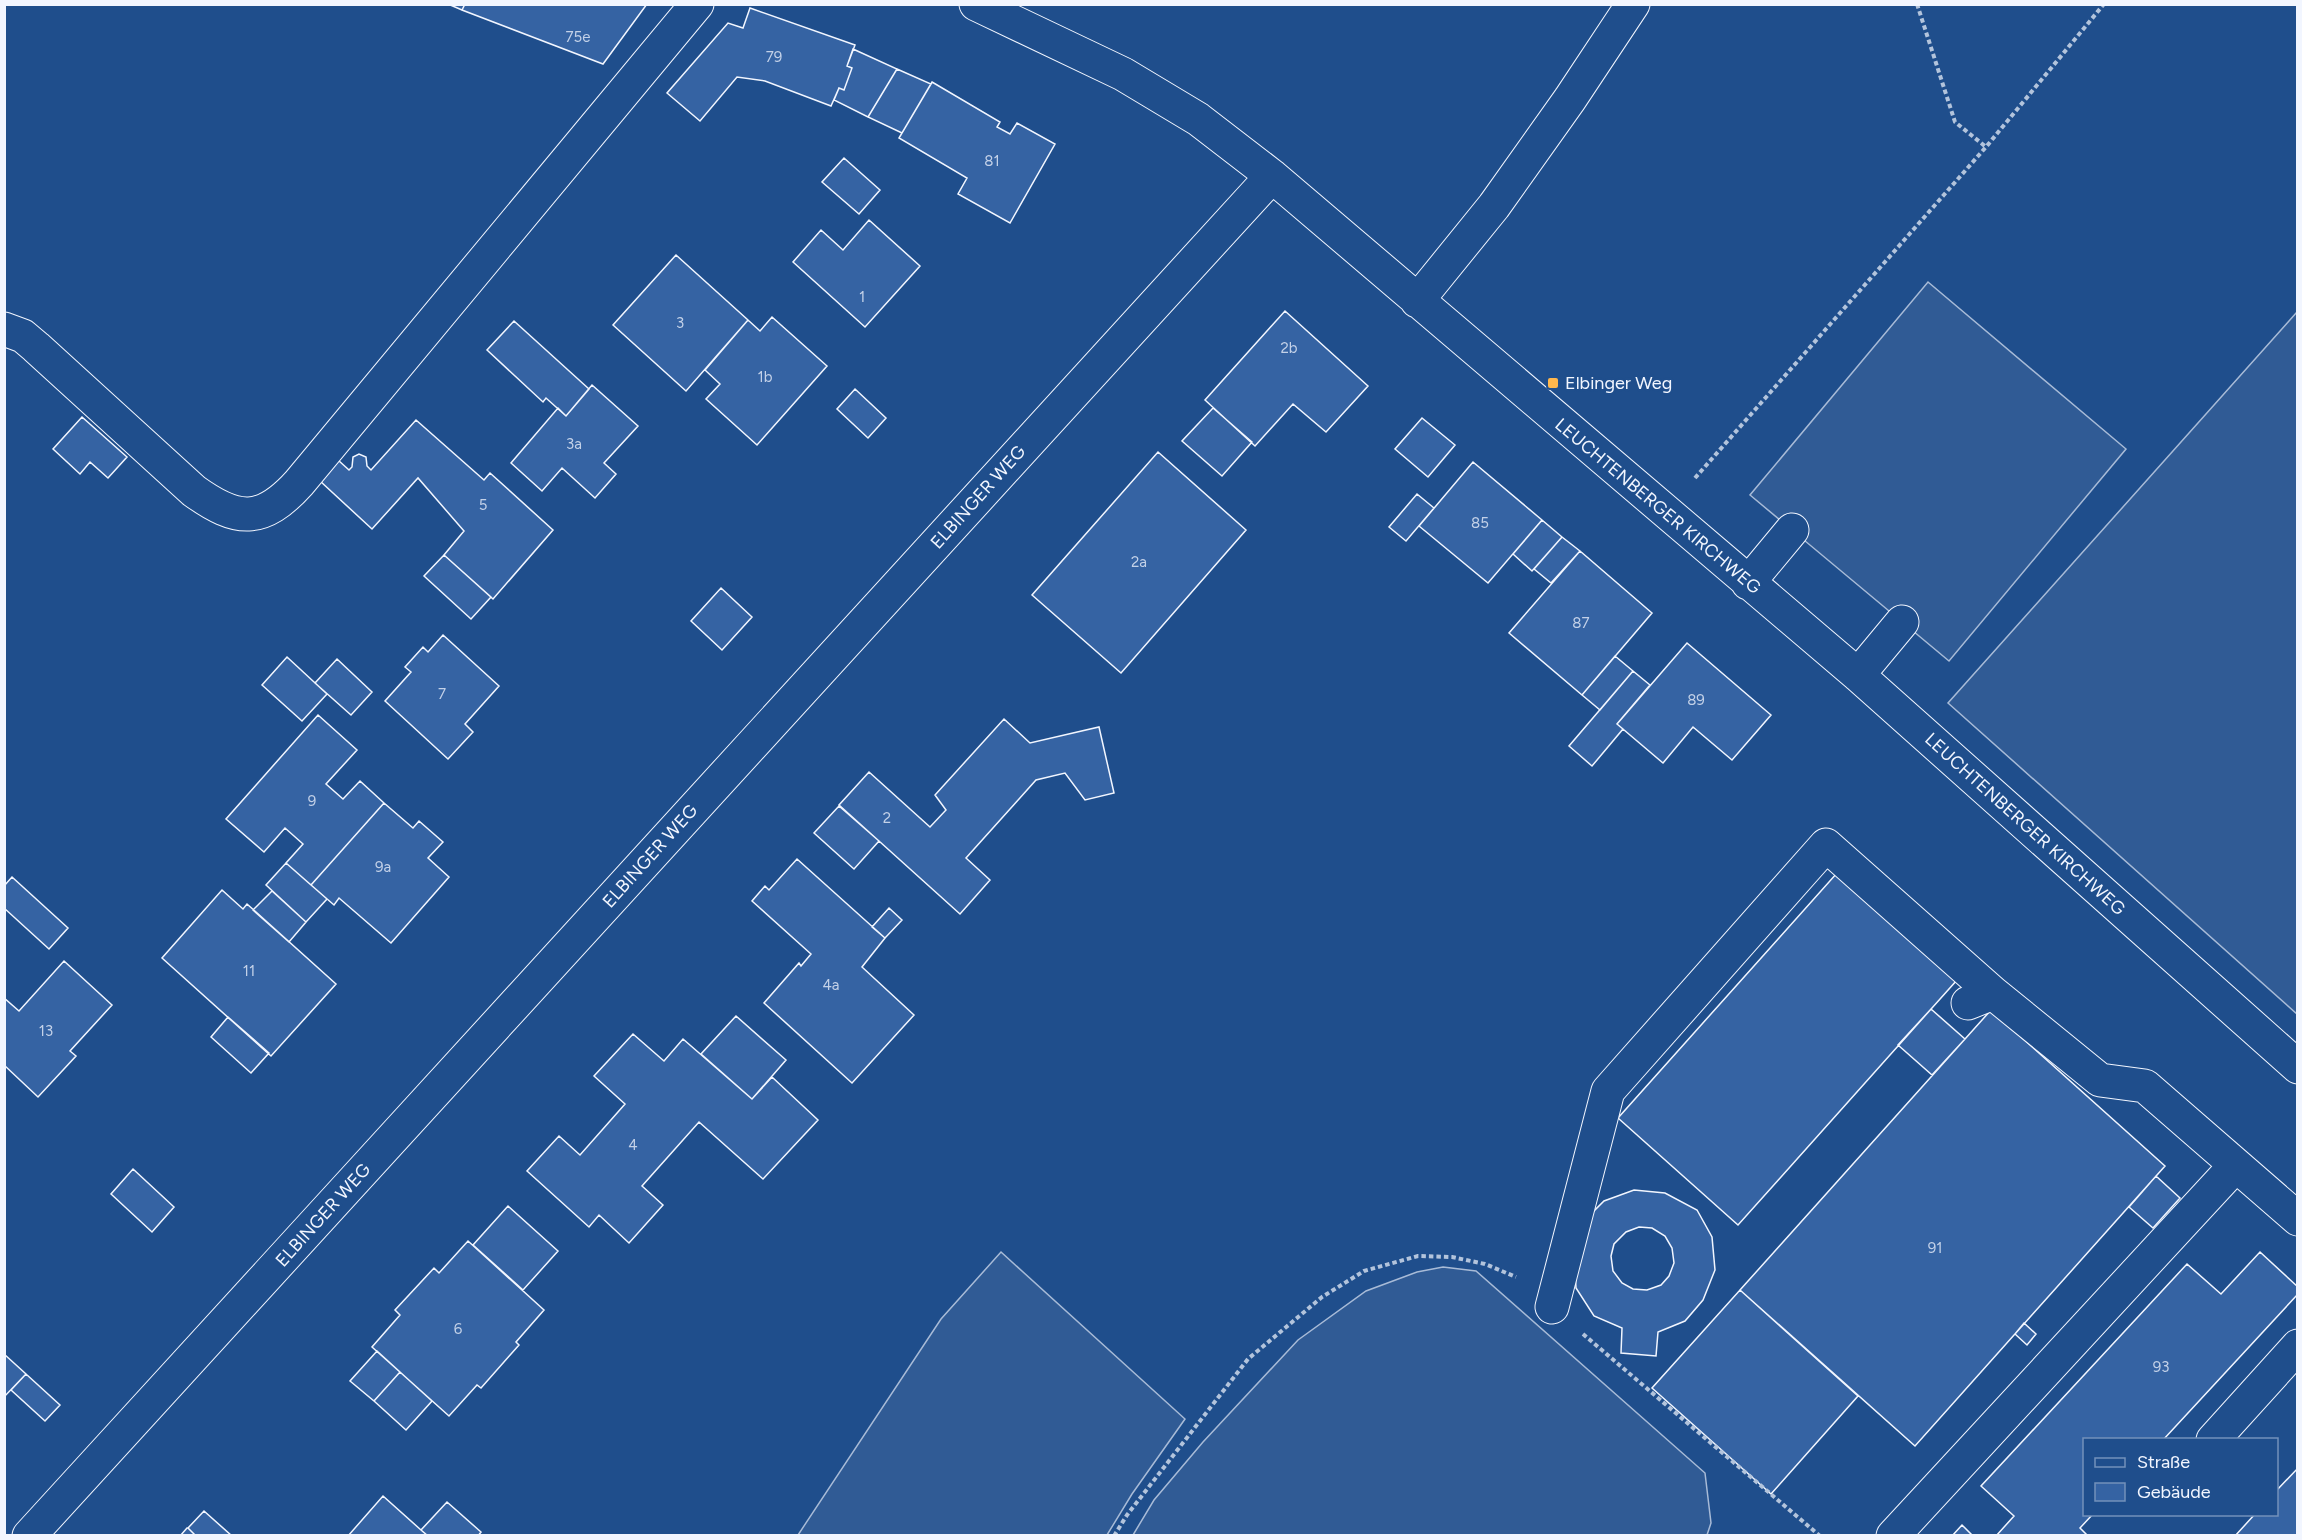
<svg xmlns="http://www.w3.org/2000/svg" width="2302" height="1540" font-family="Figtree,sans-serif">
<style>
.built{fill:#305b95;stroke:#a8bbd7;stroke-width:1.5}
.building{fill:#3563a3;stroke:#f2f6ff;stroke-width:1.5;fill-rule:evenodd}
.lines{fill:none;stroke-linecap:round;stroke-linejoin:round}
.minor-casing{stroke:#f2f6ff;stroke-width:35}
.path{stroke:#b3c4dc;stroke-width:4;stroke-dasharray:4.5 3;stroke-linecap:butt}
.minor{stroke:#1f4e8c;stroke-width:33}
.poi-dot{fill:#ffb74d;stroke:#1f4e8c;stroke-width:2}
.labels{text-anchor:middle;stroke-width:4.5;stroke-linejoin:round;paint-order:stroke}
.number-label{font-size:15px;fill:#c3d1e8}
.poi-label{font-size:18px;fill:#f2f6ff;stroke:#1f4e8c;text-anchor:start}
.street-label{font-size:18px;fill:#f2f6ff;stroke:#1f4e8c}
</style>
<rect width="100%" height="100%" fill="#1f4e8c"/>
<path class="built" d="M1928 282 2126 449 1949 661 1750 495Z
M2297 312V1014L1948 703Z
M1001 1252 1185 1419 1132 1494 1107 1535H798L941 1319Z
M1443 1267 1476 1271 1705 1473 1711 1523 1707 1535H1133L1154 1500 1203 1442 1298 1340 1366 1291 1417 1272Z"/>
<path class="building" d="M448 4H465L462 10Z
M465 4H647L603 64 462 10Z
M750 8 855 45 847 66 852 68 844 90 839 88 831 106 765 81 737 77 700 121 667 93 728 23 743 28Z
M853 49 897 69 868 117 834 100 839 88 844 90 852 68 847 66Z
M897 69 931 84 902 133 868 117Z
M932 82 1000 122 997 127 1010 134 1017 123 1055 144 1010 223 958 194 967 178 899 138Z
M844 158 880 190 859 214 822 182Z
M869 220 920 266 865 327 793 262 821 230 843 250Z
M676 255 748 320 686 391 613 325Z
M1285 311 1368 386 1326 432 1293 404 1255 446 1205 400Z
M772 317 827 366 757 445 706 399 720 384 705 370 748 320 760 331Z
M514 321 589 389 566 416 546 398 543 402 487 350Z
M592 385 638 426 604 463 616 474 595 498 562 468 542 491 511 463 558 408 566 416Z
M855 389 886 418 868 438 837 409Z
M1213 408 1252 442 1222 476 1182 441Z
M82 417 127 457 108 478 90 462 80 474 53 449Z
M1422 418 1455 445 1428 477 1395 449Z
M416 420 484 480 490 473 553 530 493 599 444 555 464 531 418 478 372 529 320 481 338 460 349 470 352 467 353 457 359 454 366 457 367 466 371 470Z
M1158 452 1246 530 1121 673 1032 595Z
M1473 462 1542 520 1488 583 1419 526Z
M1417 494 1434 508 1406 541 1389 527Z
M1542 520 1562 537 1532 571 1513 554Z
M1562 537 1580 551 1551 583 1534 569Z
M1580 551 1652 613 1582 695 1509 633Z
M444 555 491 597 471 619 424 576Z
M721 588 752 617 722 650 691 621Z
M443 635 499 686 465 724 473 732 448 759 385 701 411 672 405 667 423 647 428 652Z
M1687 643 1771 715 1732 760 1693 727 1663 763 1617 724Z
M1615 656 1633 671 1600 710 1582 695Z
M287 657 327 694 302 721 262 685Z
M337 659 372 692 351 715 315 683Z
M1633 671 1650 685 1617 724 1623 729 1592 766 1569 746Z
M318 715 357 750 326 784 343 799 360 781 384 803 311 885 286 863 303 844 285 828 264 852 226 819Z
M1004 719 1030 743 1099 727 1114 793 1085 800 1065 773 1036 780 966 858 990 880 960 914 839 805 869 772 930 827 946 810 935 795Z
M384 803 413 828 419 821 443 842 428 858 449 877 391 943 339 898 334 905 311 885Z
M839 806 879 841 854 869 814 833Z
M797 859 885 938 862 967 914 1015 852 1083 764 1003 799 963 801 966 811 954 752 901 765 886 769 890Z
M286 863 327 899 306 922 266 885Z
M1837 873 1957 980 1738 1225 1618 1118Z
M12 877 68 928 49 949 4 908V886Z
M222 890 243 909 247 904 336 984 271 1056 162 958Z
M272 891 306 922 289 942 253 910Z
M889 908 902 920 885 938 872 927Z
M64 961 112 1005 70 1051 76 1056 38 1097 4 1065V998L19 1011Z
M1931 1009 1965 1039 1932 1075 1898 1045Z
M1991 1010 2165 1166 1915 1446 1740 1290Z
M736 1016 786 1060 752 1099 701 1054Z
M228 1017 269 1053 251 1073 211 1037Z
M633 1034 664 1061 683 1039 752 1099 772 1077 818 1120 763 1179 699 1122 642 1186 663 1205 629 1243 599 1215 589 1227 527 1171 559 1136 580 1155 625 1104 594 1076Z
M133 1169 174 1207 152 1232 111 1194Z
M2156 1176 2180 1198 2153 1228 2129 1207Z
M1634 1190 1665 1193 1697 1210 1712 1237 1715 1270 1703 1300 1685 1321 1658 1332 1656 1356 1621 1353 1622 1328 1594 1316 1576 1288 1574 1255 1581 1224 1604 1201ZM1639 1227 1652 1228 1665 1236 1672 1248 1674 1263 1669 1276 1661 1285 1647 1290 1633 1289 1622 1283 1613 1271 1611 1256 1614 1244 1626 1232Z
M508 1206 558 1251 523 1290 473 1245Z
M468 1241 544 1310 516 1342 519 1345 481 1388 477 1385 449 1416 372 1347 400 1315 395 1310 434 1268 439 1273Z
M2260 1252 2298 1287V1294L2163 1440H2084V1514H2093L2080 1528 2088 1536H1996L2014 1516 1981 1486 2187 1264 2221 1294Z
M1740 1290 1858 1396 1771 1494 1652 1388Z
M2024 1323 2036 1334 2027 1345 2015 1334Z
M377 1351 400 1372 374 1401 350 1381Z
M4 1354 26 1374 4 1397Z
M400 1372 432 1401 406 1430 374 1401Z
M26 1374 60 1405 45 1421 11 1390Z
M2298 1468V1536H2235L2255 1514H2276V1491Z
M383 1496 421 1530 428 1536H348Z
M447 1502 481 1532 478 1536H428L421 1530Z
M204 1511 232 1536H196L188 1528Z
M1962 1525 1973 1536H1952Z
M187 1528H188L196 1536H180Z"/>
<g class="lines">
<g class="minor-casing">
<path id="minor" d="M976 4 1123 74 1198 119 1272 176 1858 675 2298 1067
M1417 301 1494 206 1570 99 1633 4
M4 329 23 336 36 347 194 491C237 522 262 524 299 483L697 4
M1748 583 1792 530
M1858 675 1902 622
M1968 1003 1993 993 2100 1080 2145 1086 2298 1219
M1552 1307 1608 1091 1826 845 1993 993
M2213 1440 2298 1346
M29 1536 1272 176
M1893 1536 2236 1165"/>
</g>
<path class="path" d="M1917 4 1955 122 1986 147
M1695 478 1986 147 2104 4
M1583 1334 1820 1536
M1114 1536 1127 1515 1248 1359 1322 1297 1364 1271 1418 1256 1452 1257 1485 1264 1516 1277"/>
<use href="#minor" class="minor"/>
</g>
<rect class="poi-dot" x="1547" y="377" width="12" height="12" rx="3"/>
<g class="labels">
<g class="number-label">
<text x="578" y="42">75e</text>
<text x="774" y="62">79</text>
<text x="992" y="166">81</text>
<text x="862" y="302">1</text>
<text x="680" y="328">3</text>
<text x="1289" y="353">2b</text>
<text x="765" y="382">1b</text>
<text x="574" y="449">3a</text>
<text x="483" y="510">5</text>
<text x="1480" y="528">85</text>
<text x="1139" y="567">2a</text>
<text x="1581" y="628">87</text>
<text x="442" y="699">7</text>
<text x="1696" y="705">89</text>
<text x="312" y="806">9</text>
<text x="887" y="823">2</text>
<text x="383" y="872">9a</text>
<text x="249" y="976">11</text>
<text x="831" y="990">4a</text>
<text x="46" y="1036">13</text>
<text x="633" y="1150">4</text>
<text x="1935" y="1253">91</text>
<text x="458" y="1334">6</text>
<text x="2161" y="1372">93</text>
</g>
<g class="poi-label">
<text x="1565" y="389">Elbinger Weg</text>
</g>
<g class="street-label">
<text transform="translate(978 497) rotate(-48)" y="6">ELBINGER WEG</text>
<text transform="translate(1658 506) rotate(40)" y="6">LEUCHTENBERGER KIRCHWEG</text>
<text transform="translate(2025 824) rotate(42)" y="6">LEUCHTENBERGER KIRCHWEG</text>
<text transform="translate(650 856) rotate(-48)" y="6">ELBINGER WEG</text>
<text transform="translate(323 1215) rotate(-48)" y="6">ELBINGER WEG</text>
</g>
</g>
<rect width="2302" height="1540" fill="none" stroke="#f2f6ff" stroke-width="12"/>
<rect x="2083" y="1438" width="195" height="78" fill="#1f4e8c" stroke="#7391ba" stroke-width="1.5"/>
<rect x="2095" y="1458" width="30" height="9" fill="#1f4e8c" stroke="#7391ba" stroke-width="1.5"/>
<text x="2137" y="1468" font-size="18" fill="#f2f6ff">Straße</text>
<rect x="2095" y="1483" width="30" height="18" fill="#3563a3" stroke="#7391ba" stroke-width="1.5"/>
<text x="2137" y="1498" font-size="18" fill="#f2f6ff">Gebäude</text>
</svg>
